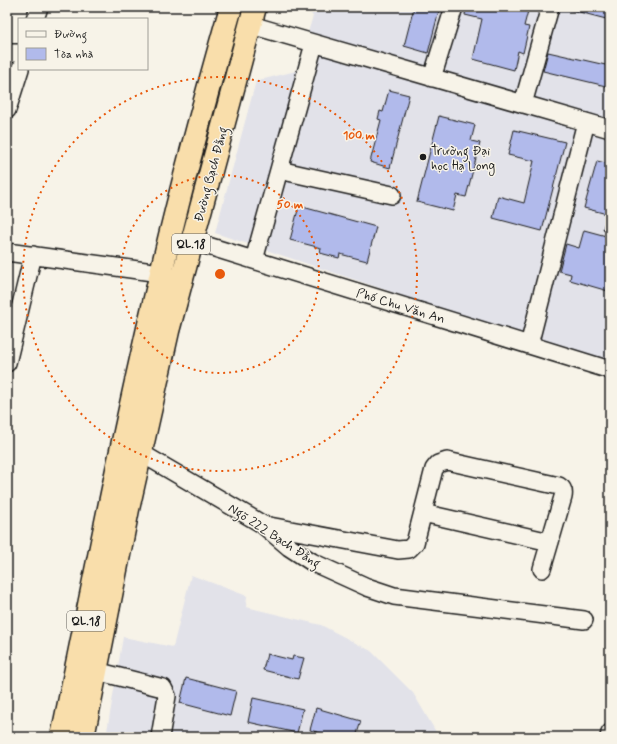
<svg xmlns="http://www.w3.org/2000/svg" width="617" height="744" font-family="Mynerve,sans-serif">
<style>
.built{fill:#e2e2e9}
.building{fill:#b1baeb;stroke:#1c1c1c}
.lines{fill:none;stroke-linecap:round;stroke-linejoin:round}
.minor-casing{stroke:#1c1c1c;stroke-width:20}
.highway-casing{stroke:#1c1c1c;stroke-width:25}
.minor{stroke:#f7f3e8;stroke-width:17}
.highway{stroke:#f9deab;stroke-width:22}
.ring{fill:none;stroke:#e8590c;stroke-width:2;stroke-dasharray:2 4}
.poi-dot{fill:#1c1c1c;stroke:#f7f3e8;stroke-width:1.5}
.labels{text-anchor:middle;stroke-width:3;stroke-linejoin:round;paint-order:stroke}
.shield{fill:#f7f3e8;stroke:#5e5c59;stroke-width:1}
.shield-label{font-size:12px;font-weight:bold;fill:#1c1c1c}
.poi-label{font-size:13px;fill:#1c1c1c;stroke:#f7f3e8;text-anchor:start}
.street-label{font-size:13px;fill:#1c1c1c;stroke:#f7f3e8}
.centre{fill:#e8590c;stroke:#f7f3e8;stroke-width:2}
.ring-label{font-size:12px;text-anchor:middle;font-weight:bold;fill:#e8590c;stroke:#f7f3e8;stroke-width:3;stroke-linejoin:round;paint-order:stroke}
</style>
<rect width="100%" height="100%" fill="#f7f3e8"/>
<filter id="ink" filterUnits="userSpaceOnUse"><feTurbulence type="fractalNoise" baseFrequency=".025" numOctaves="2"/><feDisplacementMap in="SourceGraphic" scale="8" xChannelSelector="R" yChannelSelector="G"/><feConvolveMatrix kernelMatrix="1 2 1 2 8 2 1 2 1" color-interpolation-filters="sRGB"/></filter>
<g filter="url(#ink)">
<path class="built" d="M305 7H610V365L215 233 256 81 296 71 313 16Z
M191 575 247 596 246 607 321 625 371 651 413 693 439 737H106L123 637 173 647Z"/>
<path class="building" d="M414 7H440L428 53 404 46Z
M466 7H529L524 26 529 27 523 53 518 51 514 70 473 59 482 19 465 15Z
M560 7H610V20Z
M548 52 610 66V87L543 71Z
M389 90 409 95 390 168 370 162 381 120 378 119 380 111 383 112Z
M439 116 475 125 471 141 480 143 466 197 457 195 453 211 417 202Z
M514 130 565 142 542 231 493 218 498 196 524 203 534 161 508 155Z
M597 161 610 164V231L603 229 607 214 584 208Z
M299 206 376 227 367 261 340 254 339 258 320 253 321 248 290 240Z
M584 230 610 237V285L608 291 570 280 571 274 559 271 566 244 579 248Z
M267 654 292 660 293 656 304 658 298 679 263 670Z
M186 678 236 691 230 716 180 703Z
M253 698 303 709 297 733 248 722Z
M316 708 361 721 356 737H334L310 730Z"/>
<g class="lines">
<g class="minor-casing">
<path id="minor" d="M35 19 39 7
M251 25 610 129
M7 53H19
M432 78 454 7
M523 104 550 7
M7 110 20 69
M279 170 392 195
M192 241 610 370
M7 252 160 273
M254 260 314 44
M529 345 586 122
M7 363 33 255
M141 453 262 524 289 547 312 562 367 587 394 596 584 620
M423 513 550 542
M264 525 398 550 409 549 415 543 434 469 438 464 447 461 559 486C564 489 564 492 563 497L542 569
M96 671 163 688 167 696 160 737
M609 737 610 733"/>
</g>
<g class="highway-casing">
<path id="highway" d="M62 737C94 582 124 427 161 273 182 183 206 95 231 7
M83 737 128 509 168 331 255 7"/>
</g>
<use href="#minor" class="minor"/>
<use href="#highway" class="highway"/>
</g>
</g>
<g class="ring">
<circle cx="220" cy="274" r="99"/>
<circle cx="220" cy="274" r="197"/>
</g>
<circle class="poi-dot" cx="423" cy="157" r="4"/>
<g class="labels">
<g class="shield">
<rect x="172" y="234" width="38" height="20" rx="3"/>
<rect x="67" y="611" width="38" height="20" rx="3"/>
</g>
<g class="shield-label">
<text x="191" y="248">QL.18</text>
<text x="86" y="625">QL.18</text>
</g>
<g class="poi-label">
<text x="431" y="155">Trường Đại<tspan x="431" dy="15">học Hạ Long</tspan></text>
</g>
<g class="street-label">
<text transform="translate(210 174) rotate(-75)" y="5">Đường Bạch Đằng</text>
<text transform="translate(401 305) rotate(17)" y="5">Phố Chu Văn An</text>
<text transform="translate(275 535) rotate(33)" y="5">Ngõ 222 Bạch Đằng</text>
</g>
</g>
<circle cx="220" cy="274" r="6" class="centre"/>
<g class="ring-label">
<text x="359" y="139">100 m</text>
<text x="290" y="208">50 m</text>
</g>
<rect width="617" height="744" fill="none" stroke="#f7f3e8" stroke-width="24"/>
<rect x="12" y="12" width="593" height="720" fill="none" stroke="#1c1c1c" stroke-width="1.5" filter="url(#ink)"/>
<rect x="18" y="18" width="130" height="52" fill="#f7f3e8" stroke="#9f9d96"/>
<rect x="26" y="31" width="20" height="6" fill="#f7f3e8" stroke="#9f9d96"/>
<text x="54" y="38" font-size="12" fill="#1c1c1c">Đường</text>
<rect x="26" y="48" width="20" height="12" fill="#b1baeb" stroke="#9f9d96"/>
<text x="54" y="58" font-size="12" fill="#1c1c1c">Tòa nhà</text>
</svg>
